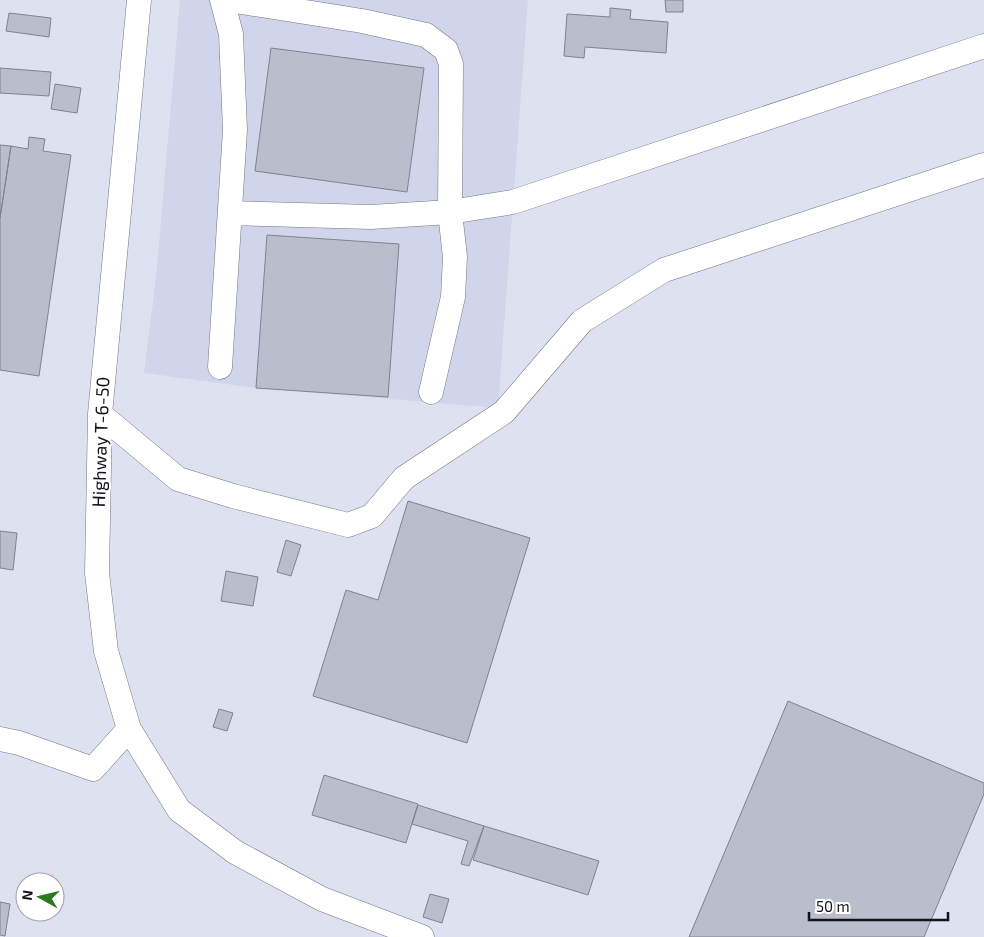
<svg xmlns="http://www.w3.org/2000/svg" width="984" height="937" font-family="'Exo 2',sans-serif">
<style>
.built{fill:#d0d5eb}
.building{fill:#babdcb;stroke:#7f828f}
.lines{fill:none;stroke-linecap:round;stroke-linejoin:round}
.minor-casing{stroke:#737683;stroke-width:25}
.minor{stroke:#fff;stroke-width:24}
.labels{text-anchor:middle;stroke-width:4;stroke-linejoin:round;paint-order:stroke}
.street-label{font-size:18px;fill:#121318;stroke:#fff}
</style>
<rect width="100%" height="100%" fill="#dee2f0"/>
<path class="built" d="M180 0H528L498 408 256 388 144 373 156 278Z"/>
<path class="building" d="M665 0H683V12H666Z
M610 8 631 10 630 19 668 22 666 53 585 47 584 58 564 56 567 14 610 17Z
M9 13 51 18 49 37 6 31Z
M271 48 424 68 407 192 255 171Z
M0 68 51 72 49 96 0 93Z
M55 84 81 88 77 113 51 109Z
M29 137 45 139 43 151 71 155 39 376 0 370V218L11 146 28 149Z
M0 145 11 146 0 218Z
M267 235 399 244 388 397 256 388Z
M408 501 530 538 467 743 313 696 346 590 378 600Z
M0 531 17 533 13 570 0 568Z
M286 540 301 545 291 576 277 572Z
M226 571 258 577 253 606 221 601Z
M788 701 984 783V794L924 937H689Z
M219 709 233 713 227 731 213 727Z
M324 775 418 804 406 843 312 815Z
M418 805 484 826 469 866 461 864 468 841 412 824Z
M484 826 599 861 588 895 473 860Z
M430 894 449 899 442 923 423 917Z
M0 902 10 904 5 936 0 935Z"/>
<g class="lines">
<g class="minor-casing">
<path id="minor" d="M139 0 100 414 97 573 106 651 129 729 179 810 235 852 322 899 422 937
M229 0 362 21 426 35 446 50 451 64 450 212 371 217 231 213
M220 367 235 130 231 34 222 0
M431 392 453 297 455 257 450 212 513 202 984 46
M100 414 178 479 233 496 348 525 372 516 404 478 504 412 582 321 664 270 984 165
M0 739 19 743 93 769 129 729"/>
</g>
<use href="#minor" class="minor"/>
</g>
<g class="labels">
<g class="street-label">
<text transform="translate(101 442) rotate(-88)" y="6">Highway T-6-50</text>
</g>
</g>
<g transform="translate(40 897) rotate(278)"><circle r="24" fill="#ffffff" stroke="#a0a1a3"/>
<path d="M0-4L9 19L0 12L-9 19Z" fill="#2c7921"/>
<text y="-8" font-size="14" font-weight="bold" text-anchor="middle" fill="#121318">N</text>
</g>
<path d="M809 912v8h139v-8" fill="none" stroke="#121318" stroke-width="2.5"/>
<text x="816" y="912" font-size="15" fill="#121318" stroke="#ffffff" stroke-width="4" paint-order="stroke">50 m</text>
</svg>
